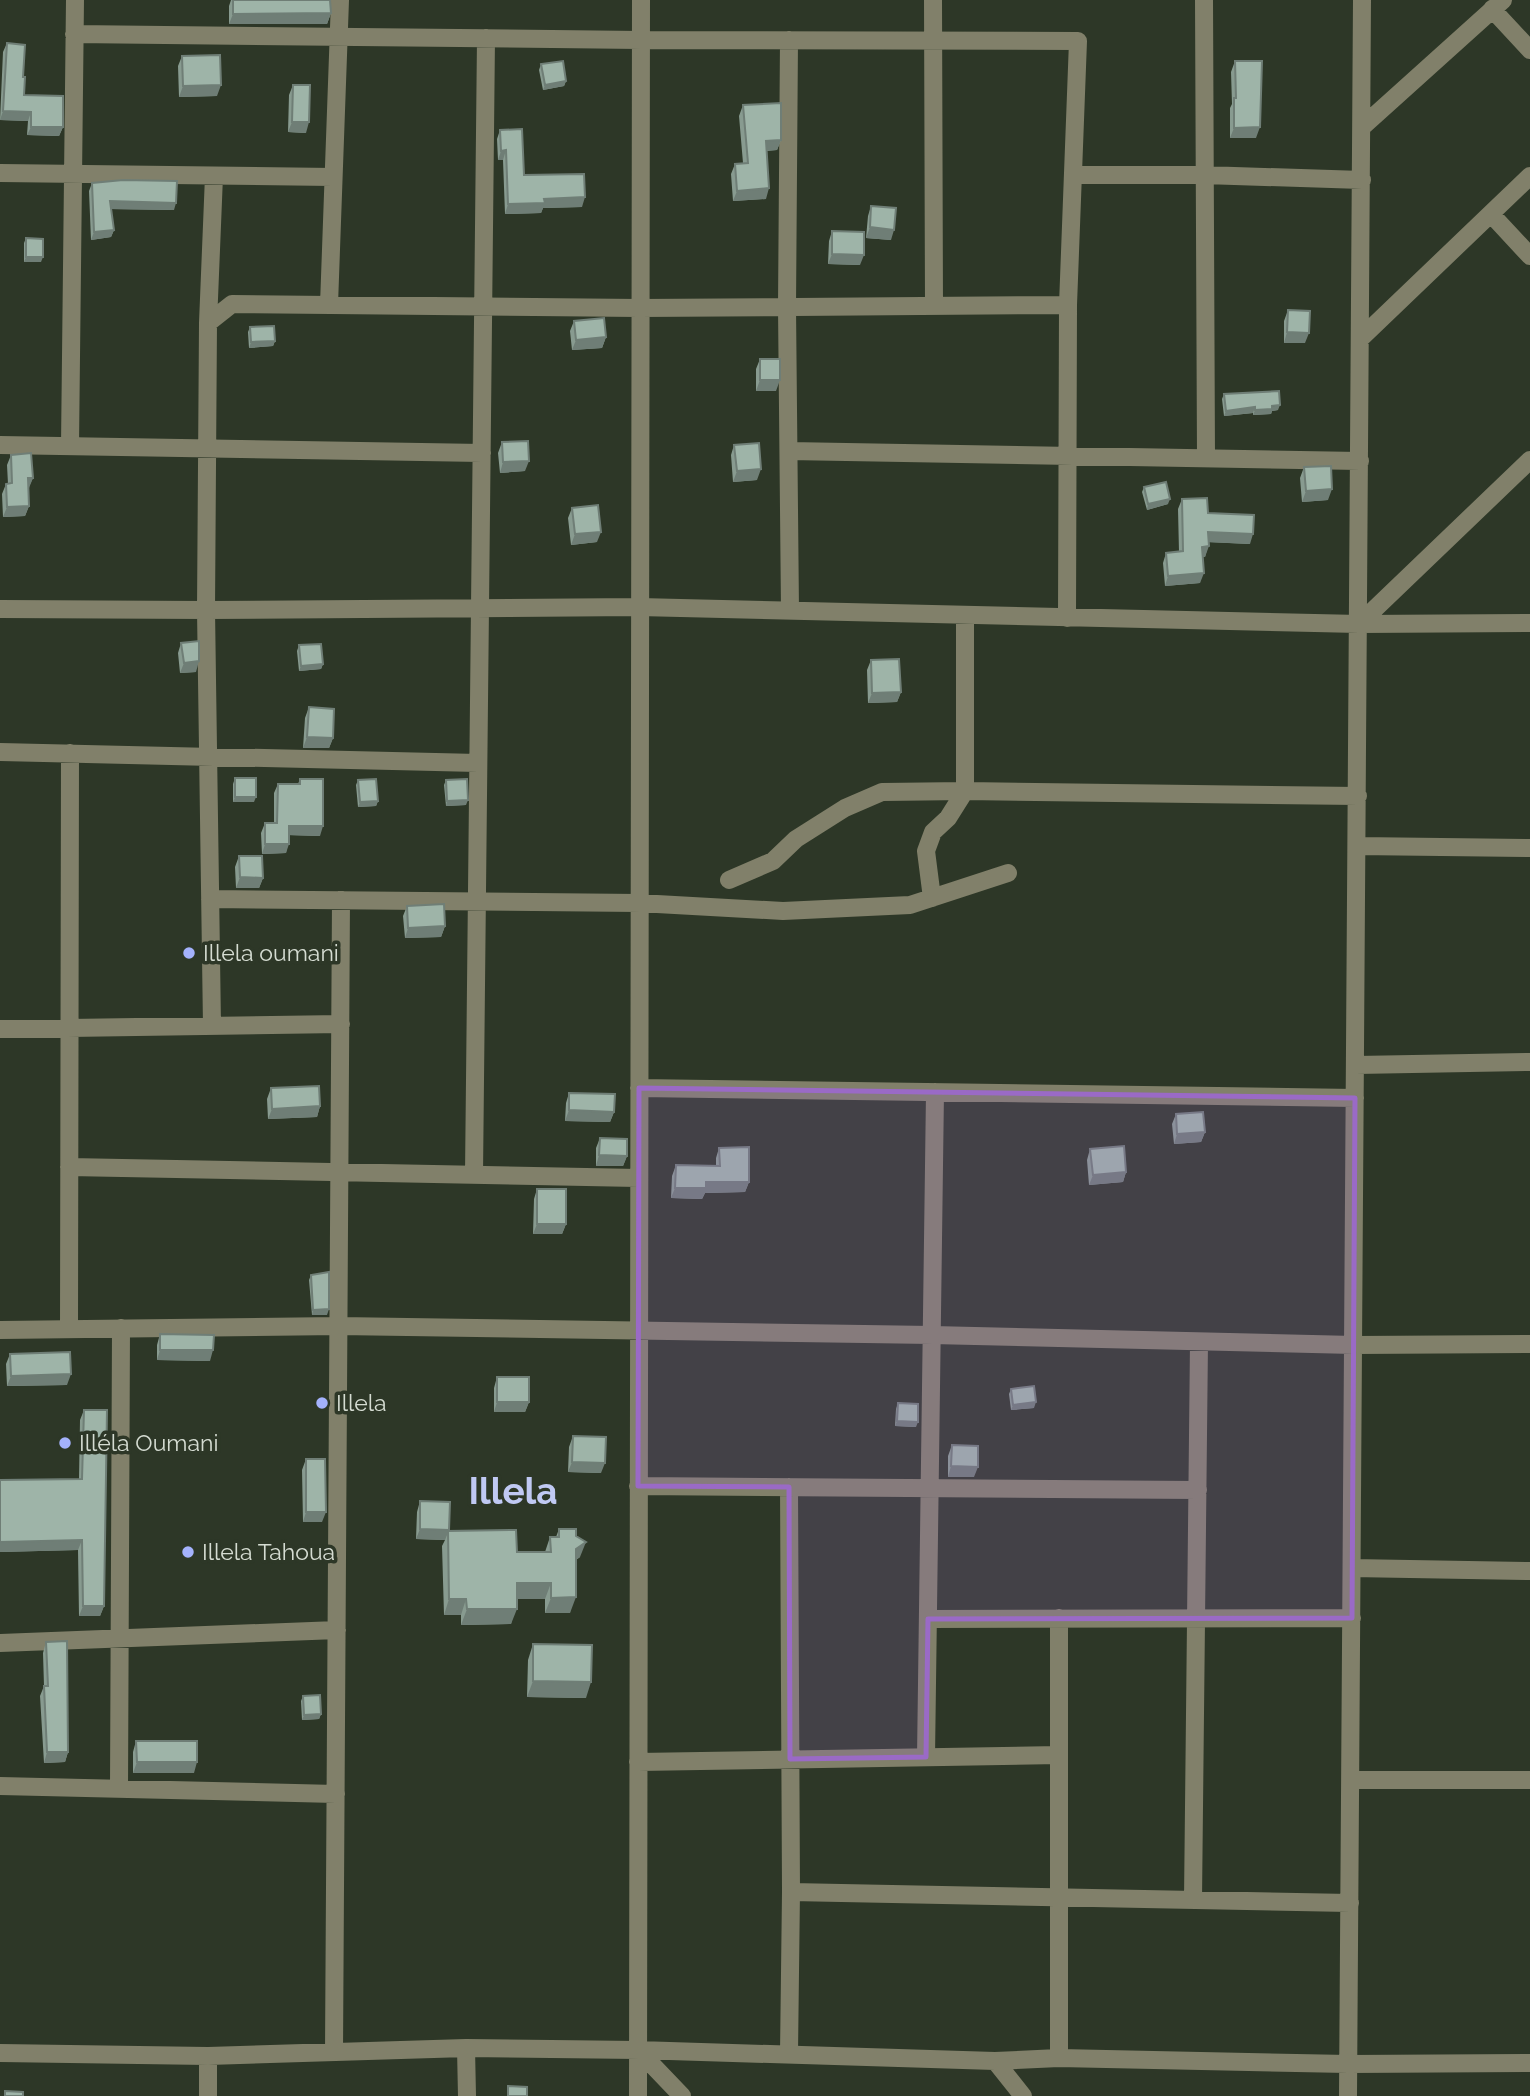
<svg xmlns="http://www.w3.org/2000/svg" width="1530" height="2096" font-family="Raleway,sans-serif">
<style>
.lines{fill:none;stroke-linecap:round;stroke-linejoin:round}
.minor{stroke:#81806a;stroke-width:18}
.wall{fill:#889b90}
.shaded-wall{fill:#6f7e76}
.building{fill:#9eb4a8;stroke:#6f7e76;stroke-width:2}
.marked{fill:#9a6ac6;fill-opacity:0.2;stroke:#9a6ac6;stroke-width:5;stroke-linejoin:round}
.poi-dot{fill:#a4b2fc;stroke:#2d3727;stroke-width:2.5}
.labels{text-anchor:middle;stroke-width:7;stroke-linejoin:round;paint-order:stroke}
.poi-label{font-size:23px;fill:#d5dcd2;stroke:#2d3727;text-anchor:start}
.town-label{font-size:37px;font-weight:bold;fill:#c0c9f3;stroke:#2d3727}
</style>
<rect width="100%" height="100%" fill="#2d3727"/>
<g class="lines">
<path class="minor" d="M933 0 934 306
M1204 0 1206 458
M1492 9 1530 50
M74 34 640 40 1078 41 1068 305 1067 618
M789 40 787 307 790 611
M1362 127 1503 0
M0 173 333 177
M1073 175H1204L1362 180
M1491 214 1530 256
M329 305 340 0
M208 323 214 176
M1361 338 1530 176
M0 445 482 453
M70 446 75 0
M789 451 1360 461
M0 609 206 610 639 607 1359 624 1530 623
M1359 624 1530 460
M0 752 478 763
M1357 846 1530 848
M729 880 773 861 796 839 845 808 882 792 965 791 1358 796
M932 898 926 851 933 832 948 818 965 791V616
M210 899 639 903 783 911 910 905 1008 873
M212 1026 206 610 208 323 232 304 639 308 1068 305
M0 1029 341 1024
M1356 1065 1530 1062
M639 1088 1355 1098
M69 1167 638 1178
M474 1175 486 38
M69 1329 70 753
M0 1330 339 1326 932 1335 1354 1345 1530 1344
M638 1486 1198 1490
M1352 1568 1530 1571
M1059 1618V2058
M928 1619 1352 1618
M0 1643 337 1630
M926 1757 935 1092
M638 1762 1059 1755
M1351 1780H1530
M0 1786 336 1794
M119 1789 121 1328
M791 1892 1350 1903
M1193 1900 1199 1342
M466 2048 467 2096
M638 2050 995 2061 1059 2058 1348 2064 1530 2063
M334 2052 341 900
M0 2053 208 2056 466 2048 638 2050 682 2096
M789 2053 791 1892 789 1487
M208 2056V2096
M995 2061 1023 2096
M638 2096 641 0
M1348 2096 1362 0"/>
</g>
<path class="wall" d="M231 0H330L331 13 327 24H229V6Z
M7 43 23 77 24 95 63 127 59 136 27 135 28 121 0 120 3 52Z
M182 56 217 96 179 97 178 66Z
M1235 61 1256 138H1230V108L1232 104 1231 72Z
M541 64 566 81 564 86 543 90 539 70Z
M293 85 306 133 288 132 289 95Z
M743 105 781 140 777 150 766 151V199L733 201 731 174 735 164 743 163 739 116Z
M500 130 524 175 582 207 543 208 541 213 505 214 503 160H498L497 139Z
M92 183 174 210 111 209 114 230 111 237 91 240 89 191Z
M871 206 891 240 866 238 868 216Z
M832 231 860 265 828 264 829 241Z
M26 238 41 262H24V243Z
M1288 310 1305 343H1284V321Z
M574 321 606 337 602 348 572 350 570 331Z
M250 327 275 341 273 346 249 348 248 332Z
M760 359 776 391H756V369Z
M1224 394 1278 410 1272 411 1271 414 1253 415V413L1224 416 1222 399Z
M502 442 525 471 500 473 498 453Z
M734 445 757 480 733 482 731 455Z
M11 455 33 478 28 488 29 506 25 516 3 517 2 494 6 484H8L7 465Z
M1304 467 1328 500 1302 502 1300 478Z
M1144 487 1168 504 1147 510 1142 492Z
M1182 499 1208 513 1250 544 1209 542 1205 557H1203L1200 583 1165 586 1163 563 1166 553 1179 552 1178 509Z
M572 508 597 542 571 545 568 518Z
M181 643 196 672 180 673 178 653Z
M299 645 323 664 321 669 299 671 297 651Z
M871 660 901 692 897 702 868 703 867 670Z
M309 707 333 738 329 748H303L305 718Z
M235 778 254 802H233V784Z
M300 779 320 836 289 835 286 853 262 854 261 833 265 823H274V793L278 784H298Z
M358 780 378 801 376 806 358 807 356 785Z
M446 780 466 805 446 806 444 785Z
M239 856 263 878 259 888H236L235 867Z
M407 906 445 926 441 937 405 938 403 916Z
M271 1088 320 1106 317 1117 268 1119 267 1099Z
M569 1093 614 1112 610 1122 565 1121 566 1103Z
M1176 1114 1205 1132 1201 1142 1174 1144 1172 1124Z
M600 1138 627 1156 623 1166H596V1148Z
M719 1148 749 1182 745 1192 705 1193 702 1199 671 1198 672 1176 676 1165 716 1166V1158Z
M1090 1149 1126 1172 1123 1182 1089 1185 1087 1160Z
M537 1189 566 1224 562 1234H533L534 1199Z
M311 1275 327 1315H312L309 1280Z
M160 1334 210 1361 157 1360V1345Z
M10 1354 67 1385 7 1386 6 1364Z
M497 1377 529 1402 525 1412H494V1388Z
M1011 1389 1034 1408 1011 1410 1009 1394Z
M898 1403 916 1427 895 1426 896 1409Z
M84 1410 104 1606 100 1616H79L78 1550 0 1552V1480L79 1479 80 1420Z
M573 1436 601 1473 568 1472 569 1447Z
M952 1445 974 1477H948V1456Z
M306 1459 322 1522H303L302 1470Z
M420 1501 449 1530V1531L517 1552H545L550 1537H556L559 1529 576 1536 580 1557 576 1560 570 1613H545V1599H517L511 1624 461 1625V1615H444L442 1546 445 1540 416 1539 417 1512Z
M46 1642 68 1752 65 1762 44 1763 40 1696 44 1686 43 1653Z
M533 1644 586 1698 527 1697 528 1660Z
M303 1696 321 1714 319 1719 302 1720 301 1701Z
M136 1741 194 1773H133V1752Z"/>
<path class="shaded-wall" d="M331 13 327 24H229L233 14Z
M566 81 564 86 543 90 545 85Z
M221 85 217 96 179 97 183 86Z
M3 111 31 112 28 121 0 120Z
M292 122H309L306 133 288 132Z
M31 127H63L59 136 27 135Z
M1260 127 1256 138H1230L1234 128Z
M781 140 777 150 762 151 766 141Z
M506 150 503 160H498L501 151Z
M769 188 766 199 733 201 737 191Z
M585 197 582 207 543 208 541 213 505 214 508 204 544 199Z
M110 201 176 203 174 210 107 209Z
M870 227 894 230 891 240 866 238Z
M114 230 111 237 91 240 94 232Z
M832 254 864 255 860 265 828 264Z
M26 257H43L41 262H24Z
M1287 332 1309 333 1305 343H1284Z
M606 337 602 348 572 350 576 340Z
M275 341 273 346 249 348 251 342Z
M760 380H780L776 391H756Z
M1280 405 1278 410 1272 411 1271 414 1253 415 1255 410Z
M1255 407 1253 413 1224 416 1226 411Z
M529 461 525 471 500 473 503 462Z
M761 469 757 480 733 482 737 471Z
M28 478H33L29 488 24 489Z
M1332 489 1328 500 1302 502 1306 491Z
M1170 499 1168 504 1147 510 1148 504Z
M29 506 25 516 3 517 7 507Z
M601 532 597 542 571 545 575 534Z
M1208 532 1253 534 1250 544 1204 542Z
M1209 546 1205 557H1198L1202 547Z
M1204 573 1200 583 1165 586 1168 576Z
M199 661 196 672 180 673 184 663Z
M323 664 321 669 299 671 301 666Z
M901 692 897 702 868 703 872 693Z
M307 737 333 738 329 748H303Z
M235 797H256L254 802H233Z
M468 800 466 805 446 806 447 801Z
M378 801 376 806 358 807 360 802Z
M289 826H323L320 836 285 835Z
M265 844H289L286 853 262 854Z
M240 877 263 878 259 888H236Z
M445 926 441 937 405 938 408 928Z
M320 1106 317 1117 268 1119 272 1109Z
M569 1110 614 1112 610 1122 565 1121Z
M1205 1132 1201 1142 1174 1144 1177 1134Z
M599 1155 627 1156 623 1166H596Z
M1126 1172 1123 1182 1089 1185 1093 1175Z
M706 1182H749L745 1192 705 1193 702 1199 671 1198 675 1188Z
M537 1224H566L562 1234H533Z
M329 1309 327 1315H312L313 1310Z
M160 1350H213L210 1361 157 1360Z
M71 1374 67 1385 7 1386 11 1376Z
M497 1402H529L525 1412H494Z
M1036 1402 1034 1408 1011 1410 1013 1405Z
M897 1421 918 1422 916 1427 895 1426Z
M572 1462 605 1463 601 1473 568 1472Z
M951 1466 978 1467 974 1477H948Z
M306 1512H326L322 1522H303Z
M420 1529 449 1530 445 1540 416 1539Z
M82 1540 78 1550 0 1552V1542Z
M586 1542 580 1557 570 1564 576 1549Z
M517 1583H551L545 1599H511Z
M576 1597 570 1613H545L551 1598Z
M449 1599H466L461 1615H444Z
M83 1606H104L100 1616H79Z
M467 1609H517L511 1624 461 1625Z
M533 1681 591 1682 586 1698 527 1697Z
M321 1714 319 1719 302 1720 304 1715Z
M47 1752H68L65 1762 44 1763Z
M137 1762H197L194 1773H133Z"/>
<path class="building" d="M233 0H330L331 13 233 14Z
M7 43 25 45 23 77H25L24 95 63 96V127H31V112L3 111Z
M220 55 221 85 183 86 182 56Z
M563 61 566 81 545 85 541 64Z
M1235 61H1262L1260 127 1234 128V98H1236Z
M293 85H310L309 122H292Z
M781 103V140L766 141 769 188 737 191 735 164 748 163 743 105Z
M522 129 524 175 584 174 585 197 544 199 545 203 508 204 506 150 501 151 500 130Z
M123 180 177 181 176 203 110 201 114 230 94 232 92 183Z
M871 206 896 208 894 230 870 227Z
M832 231 864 232V255L832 254Z
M26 238 43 239V257H26Z
M1288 310 1310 311 1309 333 1287 332Z
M604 318 606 337 576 340 574 321Z
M274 326 275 341 251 342 250 327Z
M760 359H780V380H760Z
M1279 391 1280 405 1272 406V409L1255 410V407L1226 411 1224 394Z
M528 441 529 461 503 462 502 442Z
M759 443 761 469 737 471 734 445Z
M31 453 33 478H28L29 506 7 507 6 484 12 483 11 455Z
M1331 466 1332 489 1306 491 1304 467Z
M1166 482 1170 499 1148 504 1144 487Z
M1207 498 1208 513 1254 515 1253 534 1208 532 1209 546 1202 547 1204 573 1168 576 1166 553 1183 551 1182 499Z
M598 505 601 532 575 534 572 508Z
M199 641V661L184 663 181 643Z
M321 644 323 664 301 666 299 645Z
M899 659 901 692 872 693 871 660Z
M309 707 334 709 333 738 307 737Z
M235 778H256V797H235Z
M300 779H323V826H289V844H265V823H277L278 784H300Z
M376 779 378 801 360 802 358 780Z
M467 779 468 800 447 801 446 780Z
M239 856H262L263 878 240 877Z
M444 904 445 926 408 928 407 906Z
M319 1086 320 1106 272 1109 271 1088Z
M569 1093 615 1094 614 1112 569 1110Z
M1203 1112 1205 1132 1177 1134 1176 1114Z
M600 1138 627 1139V1156L599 1155Z
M1124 1146 1126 1172 1093 1175 1090 1149Z
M749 1147V1182H706V1188H675L676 1165 720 1166 719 1148Z
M537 1189H566V1224H537Z
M329 1272V1309L313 1310 311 1275Z
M160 1334 214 1335 213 1350H160Z
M70 1352 71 1374 11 1376 10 1354Z
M497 1377H529V1402H497Z
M1034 1386 1036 1402 1013 1405 1011 1389Z
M898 1403 918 1404V1422L897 1421Z
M84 1410H107L104 1606H83L82 1540 0 1542V1480L82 1479Z
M573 1436 606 1437 605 1463 572 1462Z
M952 1445 978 1446V1467L951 1466Z
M306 1459H325L326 1512H306Z
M420 1501 450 1502 449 1530 420 1529Z
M559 1529H576V1536L586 1542 576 1549V1597L551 1598V1583H517V1609H467L466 1599H449L448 1531 516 1530 517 1552H551L550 1537H559Z
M67 1641 68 1752H47L44 1686H48L46 1642Z
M533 1644 592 1645 591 1682 533 1681Z
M320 1695 321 1714 304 1715 303 1696Z
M136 1741H197V1762H137Z
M508 2086 527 2087V2096H508Z
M5 2091 23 2092V2096H5Z"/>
<path class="marked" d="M639 1088 1355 1098 1352 1618 928 1619 926 1757 790 1759 789 1487 638 1486Z"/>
<g class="poi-dot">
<circle cx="189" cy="953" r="7"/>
<circle cx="322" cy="1403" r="7"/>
<circle cx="65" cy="1443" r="7"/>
<circle cx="188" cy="1552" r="7"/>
</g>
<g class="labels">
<g class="poi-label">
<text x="203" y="961">Illela oumani</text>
<text x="336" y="1411">Illela</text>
<text x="79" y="1451">Illéla Oumani</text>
<text x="202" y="1560">Illela Tahoua</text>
</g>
<g class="town-label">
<text x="513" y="1504">Illela</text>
</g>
</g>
</svg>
